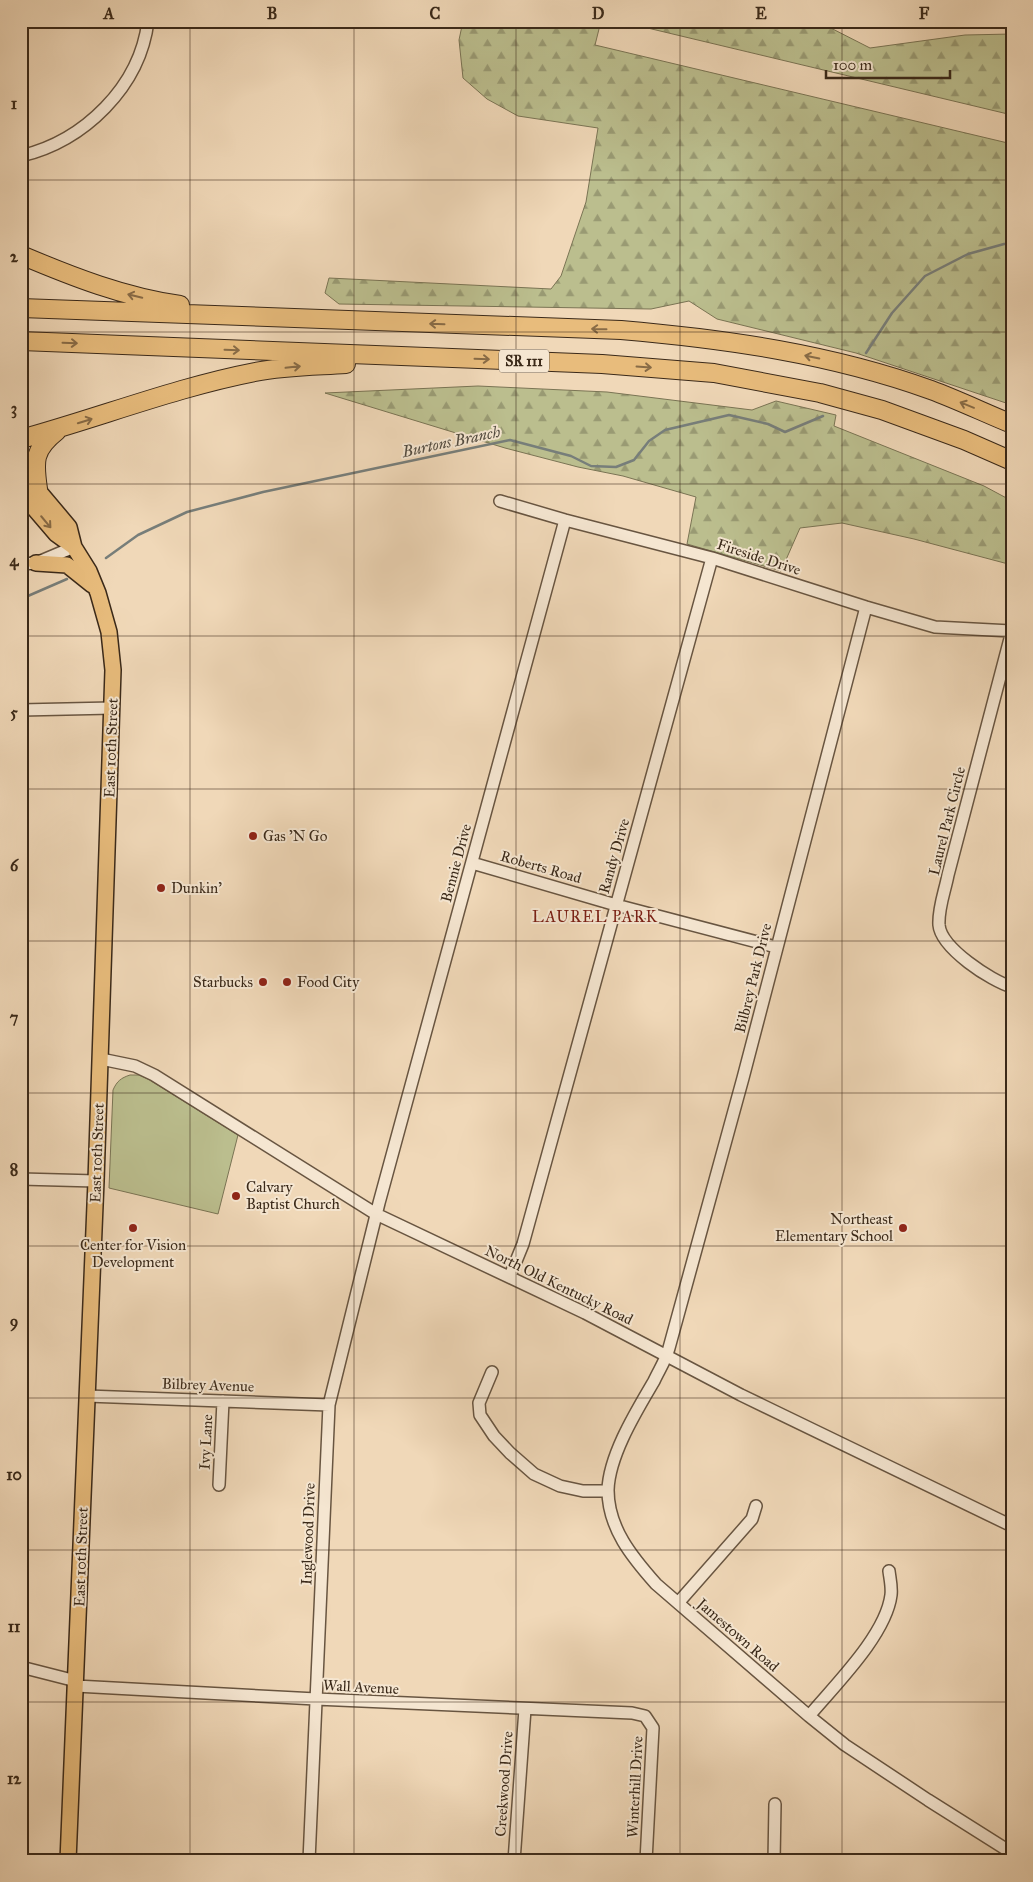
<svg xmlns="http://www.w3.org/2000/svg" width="1033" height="1882" font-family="'IM FELL Great Primer',serif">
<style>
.grass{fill:#bbbe8e;stroke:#7a7454}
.forest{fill:url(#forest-firs);stroke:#7a7454}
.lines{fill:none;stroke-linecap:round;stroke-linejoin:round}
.stream{stroke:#777e7a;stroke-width:2.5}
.minor-casing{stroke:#685541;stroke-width:14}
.major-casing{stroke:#3a2919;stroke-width:18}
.highway-casing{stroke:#3a2919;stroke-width:20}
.minor{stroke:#f5e6d1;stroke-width:11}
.major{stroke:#e8bc7c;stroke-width:15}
.highway{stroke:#e8bc7c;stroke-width:18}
.oneway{stroke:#886b46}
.grid{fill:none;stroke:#3a2919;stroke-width:1;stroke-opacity:0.55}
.poi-dot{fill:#8f2418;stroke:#f5e6d1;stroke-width:2}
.labels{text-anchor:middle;stroke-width:4;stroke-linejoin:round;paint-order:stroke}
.shield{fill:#f5e6d1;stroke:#726250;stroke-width:1}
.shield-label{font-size:14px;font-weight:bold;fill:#3a2919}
.street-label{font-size:15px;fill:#3a2919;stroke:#f5e6d1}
.poi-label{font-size:15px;fill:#3a2919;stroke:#f5e6d1;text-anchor:start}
.water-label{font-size:16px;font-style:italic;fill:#534c41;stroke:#f5e6d1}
.neighbourhood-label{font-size:16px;letter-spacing:1px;fill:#7a1f14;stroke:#f5e6d1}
.neatline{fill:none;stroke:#3a2919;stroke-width:2}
.grid-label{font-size:16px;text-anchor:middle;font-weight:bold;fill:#3a2919}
</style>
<defs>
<pattern id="forest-firs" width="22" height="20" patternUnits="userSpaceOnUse" patternTransform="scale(1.25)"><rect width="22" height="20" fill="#bbbe8e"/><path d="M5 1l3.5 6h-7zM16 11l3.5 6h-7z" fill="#999a73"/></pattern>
</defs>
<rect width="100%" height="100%" fill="#f0d8b8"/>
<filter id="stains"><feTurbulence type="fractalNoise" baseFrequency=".004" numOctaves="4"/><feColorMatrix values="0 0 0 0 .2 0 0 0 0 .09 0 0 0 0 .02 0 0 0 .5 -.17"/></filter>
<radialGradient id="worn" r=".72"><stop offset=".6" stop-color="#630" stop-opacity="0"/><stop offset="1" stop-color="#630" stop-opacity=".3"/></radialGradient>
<path class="grass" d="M130 1075H139L148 1079 238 1135 218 1214 109 1188 113 1090C117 1081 121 1078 130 1075Z"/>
<path class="forest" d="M463 21H601L595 45 1012 144V405L856 353 717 319 689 301 651 309 339 304 325 293 329 278 551 289 561 276 586 202 598 128 518 116 487 99 463 78 459 40Z
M635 21H817L870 48 965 35 1012 34V115L635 25Z
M478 386 607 392 752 410 776 401 836 415 834 426 984 486 1012 501V565L914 539 842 523 800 528 781 571 687 544 696 497 623 476 578 467 505 448 325 393Z"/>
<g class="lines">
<path class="stream" d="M866 353 892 313 925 276 968 254 1004 244H1012
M106 558 138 535 187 512 263 492 510 440 571 456 591 466 616 467 634 460 649 441 665 430 729 415 768 424 785 432 823 416
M21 599 67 579"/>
<g class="minor-casing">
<path id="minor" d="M21 156C84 141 140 87 148 21
M500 501 565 520 712 558 866 607 935 627 1011 631
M21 564 36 563 74 547
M866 607C824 764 785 921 743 1078 719 1168 694 1258 669 1348 666 1360 659 1370 654 1381 637 1410 609 1455 608 1490 608 1528 632 1557 656 1584L809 1716 845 1745 928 1800 1012 1853
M1012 631 948 875C945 891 938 908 939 925 941 948 991 981 1012 987
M21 710 112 708
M472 863 616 905 776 947
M101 1059 135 1066 154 1075 376 1214 585 1313 741 1395 1012 1526
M21 1179 96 1181
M510 1276 523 1244 712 558
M492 1372 479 1403 480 1415 494 1436 510 1453 534 1474 560 1486 583 1491H608
M87 1396 329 1405
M219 1485 223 1401
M678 1603 752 1519 756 1506
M21 1667 76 1681
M76 1686 316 1699 632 1713 645 1716 653 1728 646 1861
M809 1716C835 1685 886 1635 891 1595 892 1587 890 1579 889 1571
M309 1861 329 1405 379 1203 565 520
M514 1861 525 1709
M774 1861 775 1804"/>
</g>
<g class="major-casing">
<path id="major" d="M21 470 69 527 74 547 89 571 98 593 109 632 113 670 96 1181 68 1861
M21 493 56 534 74 547
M36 563 67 565 92 585"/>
</g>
<g class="highway-casing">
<path id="highway" d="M21 255C73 277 124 297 180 305
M21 308 621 330C726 339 831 354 931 390 958 400 985 413 1012 424
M21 341 602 364 714 373 820 393 882 410 964 440 1012 461
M21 439C98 418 177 387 255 372 285 366 316 366 346 364
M38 489C34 461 33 450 57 431"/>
</g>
<use href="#minor" class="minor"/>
<use href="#major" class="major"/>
<use href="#highway" class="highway"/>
</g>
<defs><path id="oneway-shaft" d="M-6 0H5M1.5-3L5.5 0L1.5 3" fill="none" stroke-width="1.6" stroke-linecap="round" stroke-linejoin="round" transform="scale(1.25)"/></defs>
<g class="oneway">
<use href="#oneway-shaft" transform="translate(135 296) rotate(-166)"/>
<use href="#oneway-shaft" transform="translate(437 324) rotate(-178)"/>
<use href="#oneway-shaft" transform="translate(599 329) rotate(-179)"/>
<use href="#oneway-shaft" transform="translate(70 343) rotate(2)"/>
<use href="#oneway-shaft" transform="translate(232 350) rotate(2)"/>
<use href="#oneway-shaft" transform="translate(812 357) rotate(-168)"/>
<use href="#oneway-shaft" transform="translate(482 359) rotate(2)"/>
<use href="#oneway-shaft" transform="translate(293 367) rotate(-6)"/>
<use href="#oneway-shaft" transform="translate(644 367) rotate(4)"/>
<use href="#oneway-shaft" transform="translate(967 405) rotate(-158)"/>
<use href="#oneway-shaft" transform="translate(85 421) rotate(-17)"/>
<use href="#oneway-shaft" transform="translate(46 522) rotate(50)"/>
</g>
<path class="grid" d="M190 21V1861M354 21V1861M516 21V1861M680 21V1861M842 21V1861M21 180H1012M21 332H1012M21 484H1012M21 636H1012M21 789H1012M21 941H1012M21 1093H1012M21 1246H1012M21 1398H1012M21 1550H1012M21 1702H1012"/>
<g class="poi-dot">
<circle cx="253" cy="836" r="5"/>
<circle cx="161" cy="888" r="5"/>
<circle cx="263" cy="982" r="5"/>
<circle cx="287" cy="982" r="5"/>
<circle cx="236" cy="1196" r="5"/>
<circle cx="133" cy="1228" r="5"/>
<circle cx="903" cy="1228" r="5"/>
</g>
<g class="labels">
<rect class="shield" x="499" y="349.5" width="50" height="23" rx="4"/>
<g class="shield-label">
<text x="524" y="366">SR 111</text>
</g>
<g class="street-label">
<text transform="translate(759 557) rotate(18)" y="5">Fireside Drive</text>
<text transform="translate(111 748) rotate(-88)" y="5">East 10th Street</text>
<text transform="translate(947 821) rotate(-76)" y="5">Laurel Park Circle</text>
<text transform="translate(614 856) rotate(-74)" y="5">Randy Drive</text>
<text transform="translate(456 863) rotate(-75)" y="5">Bennie Drive</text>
<text transform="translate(541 867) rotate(16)" y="5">Roberts Road</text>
<text transform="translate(753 978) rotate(-76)" y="5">Bilbrey Park Drive</text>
<text transform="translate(97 1153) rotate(-88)" y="5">East 10th Street</text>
<text transform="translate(559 1285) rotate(26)" y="5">North Old Kentucky Road</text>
<text transform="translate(208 1385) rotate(2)" y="5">Bilbrey Avenue</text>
<text transform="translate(206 1442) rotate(-87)" y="5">Ivy Lane</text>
<text transform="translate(308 1534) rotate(-88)" y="5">Inglewood Drive</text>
<text transform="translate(81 1557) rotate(-88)" y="5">East 10th Street</text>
<text transform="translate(738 1635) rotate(41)" y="5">Jamestown Road</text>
<text transform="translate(361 1687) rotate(3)" y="5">Wall Avenue</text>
<text transform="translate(504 1784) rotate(-86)" y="5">Creekwood Drive</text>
<text transform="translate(635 1787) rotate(-87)" y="5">Winterhill Drive</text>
</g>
<g class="poi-label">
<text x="263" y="841">Gas 'N Go</text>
<text x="171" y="893">Dunkin'</text>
<text x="253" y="987" text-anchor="end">Starbucks</text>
<text x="297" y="987">Food City</text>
<text x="246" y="1192">Calvary<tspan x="246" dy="17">Baptist Church</tspan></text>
<text x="893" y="1224" text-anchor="end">Northeast<tspan x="893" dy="17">Elementary School</tspan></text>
<text x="133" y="1250" text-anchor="middle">Center for Vision<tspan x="133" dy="17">Development</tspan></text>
</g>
<g class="water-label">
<text transform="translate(451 441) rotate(-12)" y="6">Burtons Branch</text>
</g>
<g class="neighbourhood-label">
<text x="595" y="922">LAUREL PARK</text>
</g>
</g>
<rect width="1033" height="1882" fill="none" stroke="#f0d8b8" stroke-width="55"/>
<path d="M826 70v8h124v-8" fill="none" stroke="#3a2919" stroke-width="2.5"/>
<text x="833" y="70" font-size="15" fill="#3a2919" stroke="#f5e6d1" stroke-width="4" paint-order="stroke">100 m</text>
<rect x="28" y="28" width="978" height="1826" class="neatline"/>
<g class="grid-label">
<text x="109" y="19">A</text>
<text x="272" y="19">B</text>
<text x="435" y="19">C</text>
<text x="598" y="19">D</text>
<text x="761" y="19">E</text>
<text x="924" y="19">F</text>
<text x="14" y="109">1</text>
<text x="14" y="262">2</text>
<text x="14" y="414">3</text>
<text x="14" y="566">4</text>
<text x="14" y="718">5</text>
<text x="14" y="871">6</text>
<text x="14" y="1023">7</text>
<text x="14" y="1175">8</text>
<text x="14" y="1327">9</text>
<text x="14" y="1480">10</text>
<text x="14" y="1632">11</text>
<text x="14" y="1784">12</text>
</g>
<rect width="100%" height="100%" filter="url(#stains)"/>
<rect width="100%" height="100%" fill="url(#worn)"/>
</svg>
